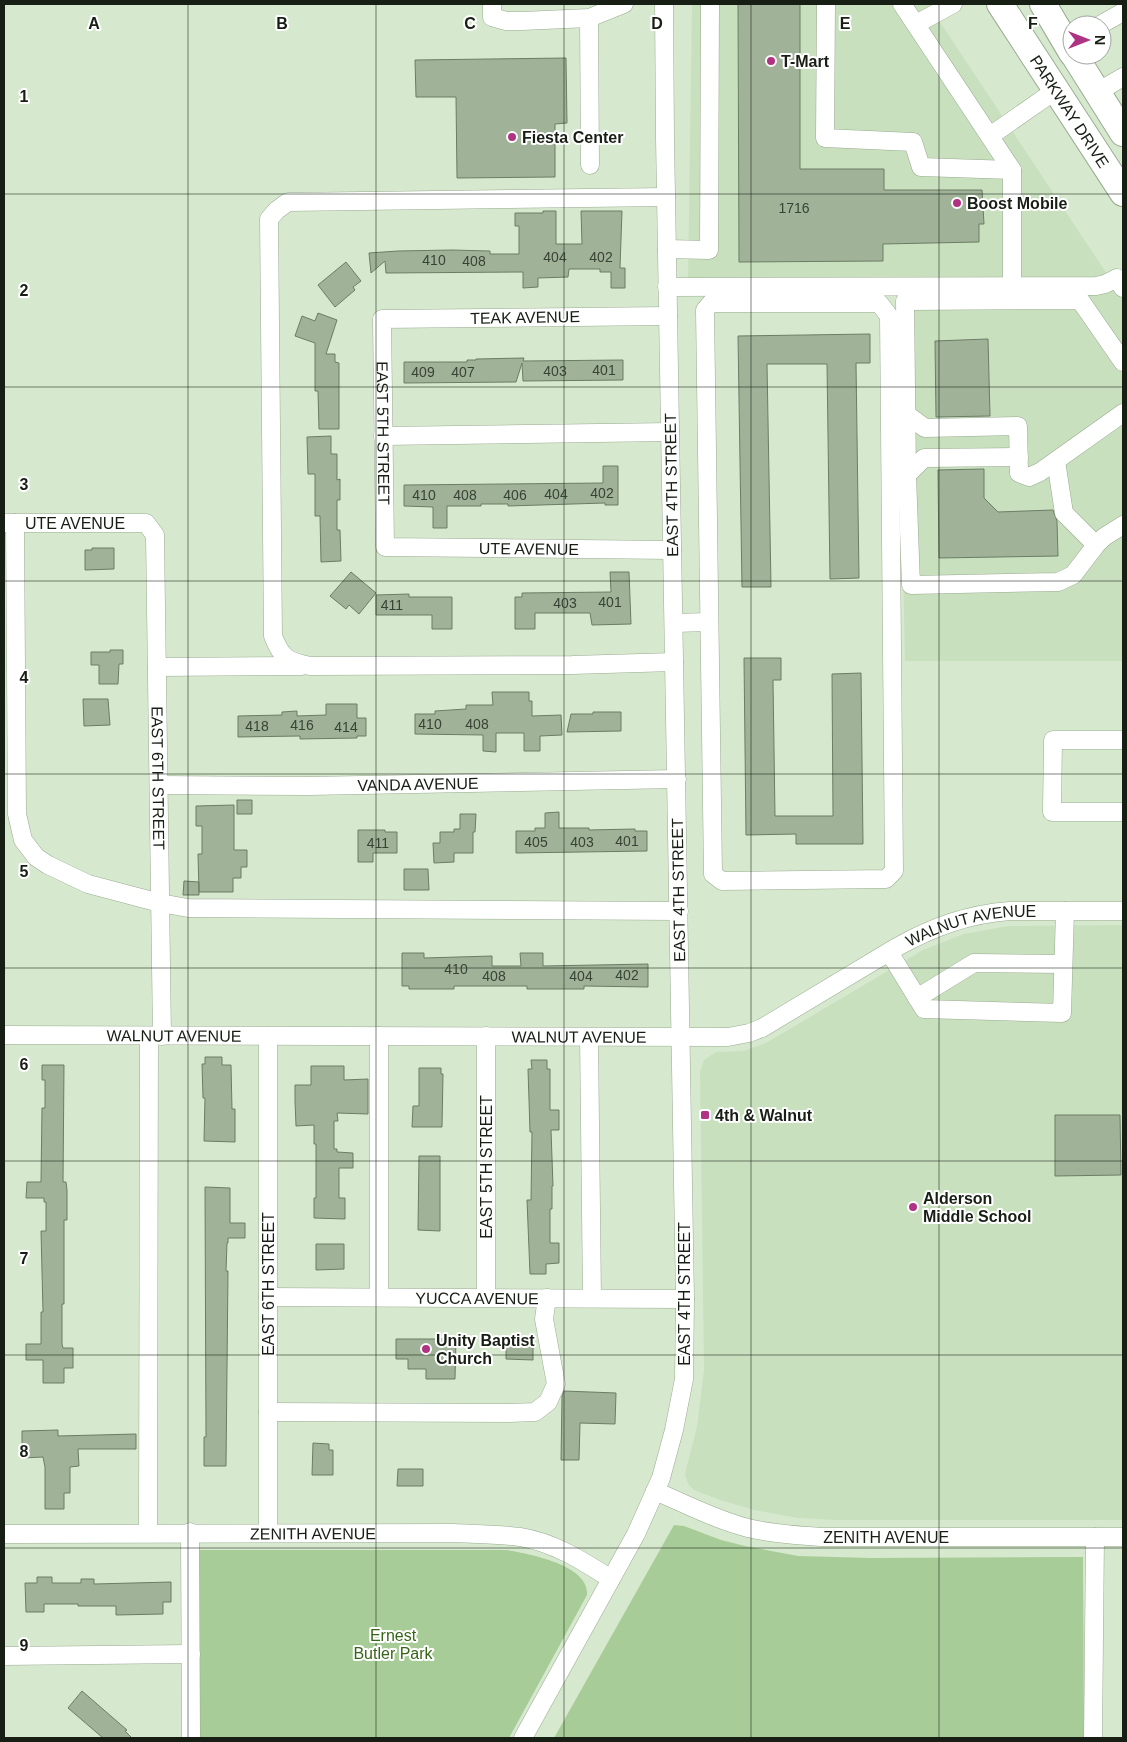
<svg xmlns="http://www.w3.org/2000/svg" width="1127" height="1742" font-family="Arial,sans-serif">
<style>
.built{fill:#c9e0be}
.green{fill:#a8cc97}
.building{fill:#a0b298;stroke:#6c7d65}
.lines{fill:none;stroke-linecap:round;stroke-linejoin:round}
.minor-casing{stroke:#99ab91;stroke-width:19}
.highway-casing{stroke:#99ab91;stroke-width:28}
.minor{stroke:#fff;stroke-width:18}
.highway{stroke:#fff;stroke-width:26}
.grid{fill:none;stroke:#171e14;stroke-width:1;stroke-opacity:0.55}
.poi-dot{fill:#b03282;stroke:#fff;stroke-width:2}
.labels{text-anchor:middle;stroke-width:4;stroke-linejoin:round;paint-order:stroke}
.number-label{font-size:14px;fill:#394335}
.poi-label{font-size:16px;font-weight:bold;fill:#171e14;stroke:#fff;text-anchor:start}
.street-label{font-size:16px;fill:#171e14;stroke:#fff}
.park-label{font-size:16px;fill:#366518;stroke:#fff}
.grid-label{font-size:16px;text-anchor:middle;font-weight:bold;fill:#171e14;stroke:#fff;stroke-width:4;stroke-linejoin:round;paint-order:stroke}
</style>
<rect width="100%" height="100%" fill="#d6e9ce"/>
<path class="built" d="M692 4H928L1107 274 1104 278 688 280Z
M1112 290 1120 293 1123 298V661H905L897 292Z
M1123 925V1520H835L798 1518 754 1510 720 1500 694 1490 689 1485 685 1476 686 1469 697 1427 704 1370 700 1072 704 1060 716 1052 743 1051 766 1043 923 950 964 934 1008 926Z"/>
<path class="green" d="M674 1525 684 1526 721 1540 745 1546 798 1556 871 1558 1083 1557 1084 1738H554Z
M197 1550H507C530 1554 590 1565 587 1595L509 1738H197Z"/>
<path class="building" d="M738 4H800V169H884V190H982L984 224H979V242L883 244V261L739 262Z
M566 58 567 123 555 124V177L457 178 456 97H416L415 60Z
M543 211H556V244H582L581 211H622L620 268H625V288H611V272H600V269H569L568 277 538 278V287L523 288V272L386 273 385 261 371 273 369 253 398 251 452 250 490 251V254H519V226H515V213H543Z
M346 262 361 281 353 287 355 290 335 307 318 285Z
M318 313 337 320 326 354H335V362L339 363V429H319L318 391H315V343L295 336 302 316 315 321Z
M870 334V363H856L859 578 830 579 827 364H767L771 587H742L738 336Z
M988 339 990 416 936 417 935 341Z
M524 358 523 361 623 360V380L523 381 522 363 516 382 404 383V362H467V360H476V359Z
M331 436V454H337V480L340 479V500H337V530H340L341 561 321 562 320 516H315V474H308L307 437Z
M603 466H618V505H605V503L508 506V504H481V506H447V528H433V507L404 506V485L603 483Z
M984 469V498L998 512 1053 510 1057 521 1058 556 939 558 938 470Z
M92 548H114V569L85 570V550H92Z
M351 572 376 593 359 614 349 605 346 609 330 596Z
M610 572H629L631 624 592 625 590 613H535V629H515V597H522V593L611 592Z
M409 594V597H452V629H432V615H376V595Z
M110 650H123V664H119L118 684H99V665H91V652H110Z
M744 658H781V680H773L775 816H833L832 674 861 673 863 844H796V834L746 835Z
M492 692H529V701H532V716L561 715 562 735 540 736V751H524V733H496V752L483 751V735L415 734V714H435V711L466 709V705H493Z
M83 699H108L110 725 84 726Z
M326 704H357V718H366V736H357V738L300 739V736L238 737V716L282 715V712L297 711V716L326 715Z
M593 712H621V731L567 732 571 714H593Z
M237 800H252V814H237Z
M234 805V850H247V867H241V878H233V892H199L198 854H202V826H196V806Z
M559 812V828H589V830L635 829V831H647V851L516 853V831H535V828H545V813Z
M460 814H476L475 832H473V853H454V862L434 863 433 843H440V832H454V829H460Z
M358 830H385V832H397V853H373V862H358Z
M404 869H428L429 890H404Z
M184 881 199 882V895H183Z
M402 953H424V958L492 956V966H521L520 953H543V966L648 964V987L584 986V989H527V986H454V989H409V986H402Z
M205 1057H222V1065H231L232 1109H235V1142L204 1141 205 1098H203L202 1064H205Z
M531 1060H547V1069H550V1110H559V1130H551L553 1186H552V1209H550V1243H559V1263L546 1264V1274H530L527 1200H531L532 1132H530L528 1069H532Z
M42 1065H64L63 1182H66L67 1190V1220H64V1304H62V1344L63 1348H73V1368H64V1383H43V1360H26V1344H41V1312H43L41 1231H46V1202H44V1198H26L27 1182H41L42 1108H45V1080H42Z
M311 1066H344V1080L368 1079V1114L337 1113 338 1121H334V1149H337V1152L353 1153V1168H339V1198H345V1219L314 1218V1198H316V1144H314V1125L296 1126 295 1101V1085H311Z
M419 1068H441V1074H443L442 1127H412L413 1106H419Z
M1055 1115H1120L1121 1175 1055 1176Z
M419 1156H440V1231L418 1230Z
M205 1187 230 1188V1223H245V1238H228V1243H227L226 1271H228L226 1466H204V1437H206Z
M316 1244H344V1269L316 1270Z
M396 1339H456L455 1379H426V1369H408V1359H396Z
M506 1340H533V1360L506 1359Z
M564 1391 616 1393 615 1424 580 1423 579 1460H561L562 1396Z
M58 1430V1436L136 1434V1449H78L79 1466 70 1467V1493H64V1509H45V1467L43 1457 22 1458V1431Z
M313 1443 329 1444V1450H333V1475H312Z
M398 1469H423V1486H397Z
M37 1577H52V1583H81V1579H94V1584L171 1582V1602H163V1614L116 1615V1606H78V1604H44V1612H26L25 1583H37Z
M82 1691 127 1730 125 1731 132 1738H103L68 1708Z"/>
<g class="lines">
<g class="minor-casing">
<g id="minor">
<path d="M492 4V17L506 21H522L589 18 624 4"/>
<path d="M826 4 825 138 913 142 921 167 1012 170"/>
<path d="M902 4 1012 170V286"/>
<path d="M589 18 590 165"/>
<path d="M916 24 953 4"/>
<path d="M1100 25 1123 12"/>
<path d="M1096 93 1123 77"/>
<path d="M990 136 1056 90"/>
<path d="M666 197 288 202 277 210 269 219 273 636C282 659 287 661 310 666L572 665 674 662"/>
<path d="M667 249 709 250 710 4"/>
<path d="M667 287 1096 286 1105 284 1117 278 1123 288"/>
<path d="M711 303H879L889 316 894 871 886 879 722 881 713 874 705 310Z"/>
<path id="s1" d="M668 316 382 319 385 547 672 550"/>
<path d="M1123 362 1080 300 905 301 907 475 911 585 1058 582 1073 575 1096 545 1104 537 1123 525"/>
<path d="M906 414 925 428 1018 426 1019 473 1029 477 1040 472 1123 413"/>
<path d="M383 436 670 432"/>
<path d="M1056 461 1064 513 1096 545"/>
<path d="M907 475 924 458 1019 457"/>
<path id="s2" d="M4 523H146L155 535 162 1036"/>
<path d="M15 523 17 814 23 840 36 857 48 865 88 884 160 903 188 908 679 911"/>
<path d="M674 623 709 622"/>
<path d="M157 667 302 666"/>
<path d="M1123 740H1053L1052 812H1123"/>
<path id="s3" d="M159 785 309 786 677 779"/>
<path d="M889 952 924 1009 1062 1013 1065 911"/>
<path d="M917 998 974 963 1063 964"/>
<path id="s4" d="M4 1035 728 1037 749 1033 762 1028 897 947C933 927 968 914 1010 911H1123"/>
<path d="M268 1036V1532"/>
<path d="M379 1036V1297"/>
<path d="M589 1037 592 1298"/>
<path id="s5" d="M268 1297 685 1299"/>
<path d="M486 1297V1036"/>
<path d="M268 1412 509 1413 535 1412 548 1402 556 1384 544 1319 547 1298"/>
<path id="s6" d="M655 1491C686 1504 716 1520 748 1528 772 1534 796 1535 820 1537H1123"/>
<path d="M190 1532 191 1738"/>
<path d="M148 1533 149 1036"/>
<path id="s7" d="M4 1534 454 1533C475 1534 498 1534 520 1537 553 1542 583 1561 611 1579"/>
<path d="M4 1656 191 1654"/>
<path d="M523 1738 636 1534 661 1478 674 1430 684 1379 685 1299 665 138 664 4"/>
<path d="M1093 1738 1095 1537"/>
</g>
</g>
<g class="highway-casing">
<g id="highway">
<path id="s8" d="M1000 4 1123 193"/>
<path d="M1043 4 1072 53"/>
<path d="M1074 55 1123 133"/>
</g>
</g>
<use href="#minor" class="minor"/>
<use href="#highway" class="highway"/>
</g>
<path class="grid" d="M188 4V1738M376 4V1738M564 4V1738M751 4V1738M939 4V1738M4 194H1123M4 387H1123M4 581H1123M4 774H1123M4 968H1123M4 1161H1123M4 1355H1123M4 1548H1123"/>
<g class="poi-dot">
<circle cx="771" cy="61" r="5"/>
<circle cx="512" cy="137" r="5"/>
<circle cx="957" cy="203" r="5"/>
<rect x="700" y="1110" width="10" height="10" rx="2.5"/>
<circle cx="913" cy="1207" r="5"/>
<circle cx="426" cy="1349" r="5"/>
</g>
<g class="labels">
<g class="number-label">
<text x="794" y="213">1716</text>
<text x="555" y="262">404</text>
<text x="601" y="262">402</text>
<text x="434" y="265">410</text>
<text x="474" y="266">408</text>
<text x="604" y="375">401</text>
<text x="555" y="376">403</text>
<text x="423" y="377">409</text>
<text x="463" y="377">407</text>
<text x="602" y="498">402</text>
<text x="556" y="499">404</text>
<text x="424" y="500">410</text>
<text x="465" y="500">408</text>
<text x="515" y="500">406</text>
<text x="610" y="607">401</text>
<text x="565" y="608">403</text>
<text x="392" y="610">411</text>
<text x="430" y="729">410</text>
<text x="477" y="729">408</text>
<text x="302" y="730">416</text>
<text x="257" y="731">418</text>
<text x="346" y="732">414</text>
<text x="627" y="846">401</text>
<text x="536" y="847">405</text>
<text x="582" y="847">403</text>
<text x="378" y="848">411</text>
<text x="456" y="974">410</text>
<text x="627" y="980">402</text>
<text x="494" y="981">408</text>
<text x="581" y="981">404</text>
</g>
<g class="poi-label">
<text x="781" y="67">T-Mart</text>
<text x="522" y="143">Fiesta Center</text>
<text x="967" y="209">Boost Mobile</text>
<text x="715" y="1121">4th &amp; Walnut</text>
<text x="923" y="1204">Alderson<tspan x="923" dy="18">Middle School</tspan></text>
<text x="436" y="1346">Unity Baptist<tspan x="436" dy="18">Church</tspan></text>
</g>
<g class="street-label">
<text dy="6" stroke="none"><textPath href="#s8" startOffset="128">PARKWAY DRIVE</textPath></text>
<text transform="translate(525 317) rotate(-1)" y="6">TEAK AVENUE</text>
<text dy="6" stroke="none"><textPath href="#s1" startOffset="400">EAST 5TH STREET</textPath></text>
<text transform="translate(671 485) rotate(-91)" y="6">EAST 4TH STREET</text>
<text dy="6" stroke="none"><textPath href="#s2" startOffset="71">UTE AVENUE</textPath></text>
<text dy="6" stroke="none"><textPath href="#s1" startOffset="658">UTE AVENUE</textPath></text>
<text dy="6" stroke="none"><textPath href="#s2" startOffset="400">EAST 6TH STREET</textPath></text>
<text dy="6" stroke="none"><textPath href="#s3" startOffset="259">VANDA AVENUE</textPath></text>
<text transform="translate(678 890) rotate(-91)" y="6">EAST 4TH STREET</text>
<text dy="6" stroke="none"><textPath href="#s4" startOffset="995">WALNUT AVENUE</textPath></text>
<text dy="6" stroke="none"><textPath href="#s4" startOffset="170">WALNUT AVENUE</textPath></text>
<text dy="6" stroke="none"><textPath href="#s4" startOffset="575">WALNUT AVENUE</textPath></text>
<text transform="translate(486 1167) rotate(-90)" y="6">EAST 5TH STREET</text>
<text transform="translate(268 1284) rotate(-90)" y="6">EAST 6TH STREET</text>
<text transform="translate(684 1294) rotate(-90)" y="6">EAST 4TH STREET</text>
<text dy="6" stroke="none"><textPath href="#s5" startOffset="209">YUCCA AVENUE</textPath></text>
<text dy="6" stroke="none"><textPath href="#s7" startOffset="309">ZENITH AVENUE</textPath></text>
<text dy="6" stroke="none"><textPath href="#s6" startOffset="239">ZENITH AVENUE</textPath></text>
</g>
<g class="park-label">
<text x="393" y="1641">Ernest<tspan x="393" dy="18">Butler Park</tspan></text>
</g>
</g>
<g class="grid-label">
<text x="94" y="29">A</text>
<text x="282" y="29">B</text>
<text x="470" y="29">C</text>
<text x="657" y="29">D</text>
<text x="845" y="29">E</text>
<text x="1033" y="29">F</text>
<text x="24" y="102">1</text>
<text x="24" y="296">2</text>
<text x="24" y="490">3</text>
<text x="24" y="683">4</text>
<text x="24" y="877">5</text>
<text x="24" y="1070">6</text>
<text x="24" y="1264">7</text>
<text x="24" y="1457">8</text>
<text x="24" y="1651">9</text>
</g>
<rect width="1127" height="1742" fill="none" stroke="#171e14" stroke-width="10"/>
<g transform="translate(1087 40) rotate(90)"><circle r="24" fill="#ffffff" stroke="#a2a5a1"/>
<path d="M0-4L9 19L0 12L-9 19Z" fill="#b03282"/>
<text y="-8" font-size="14" font-weight="bold" text-anchor="middle" fill="#171e14">N</text>
</g>
</svg>
